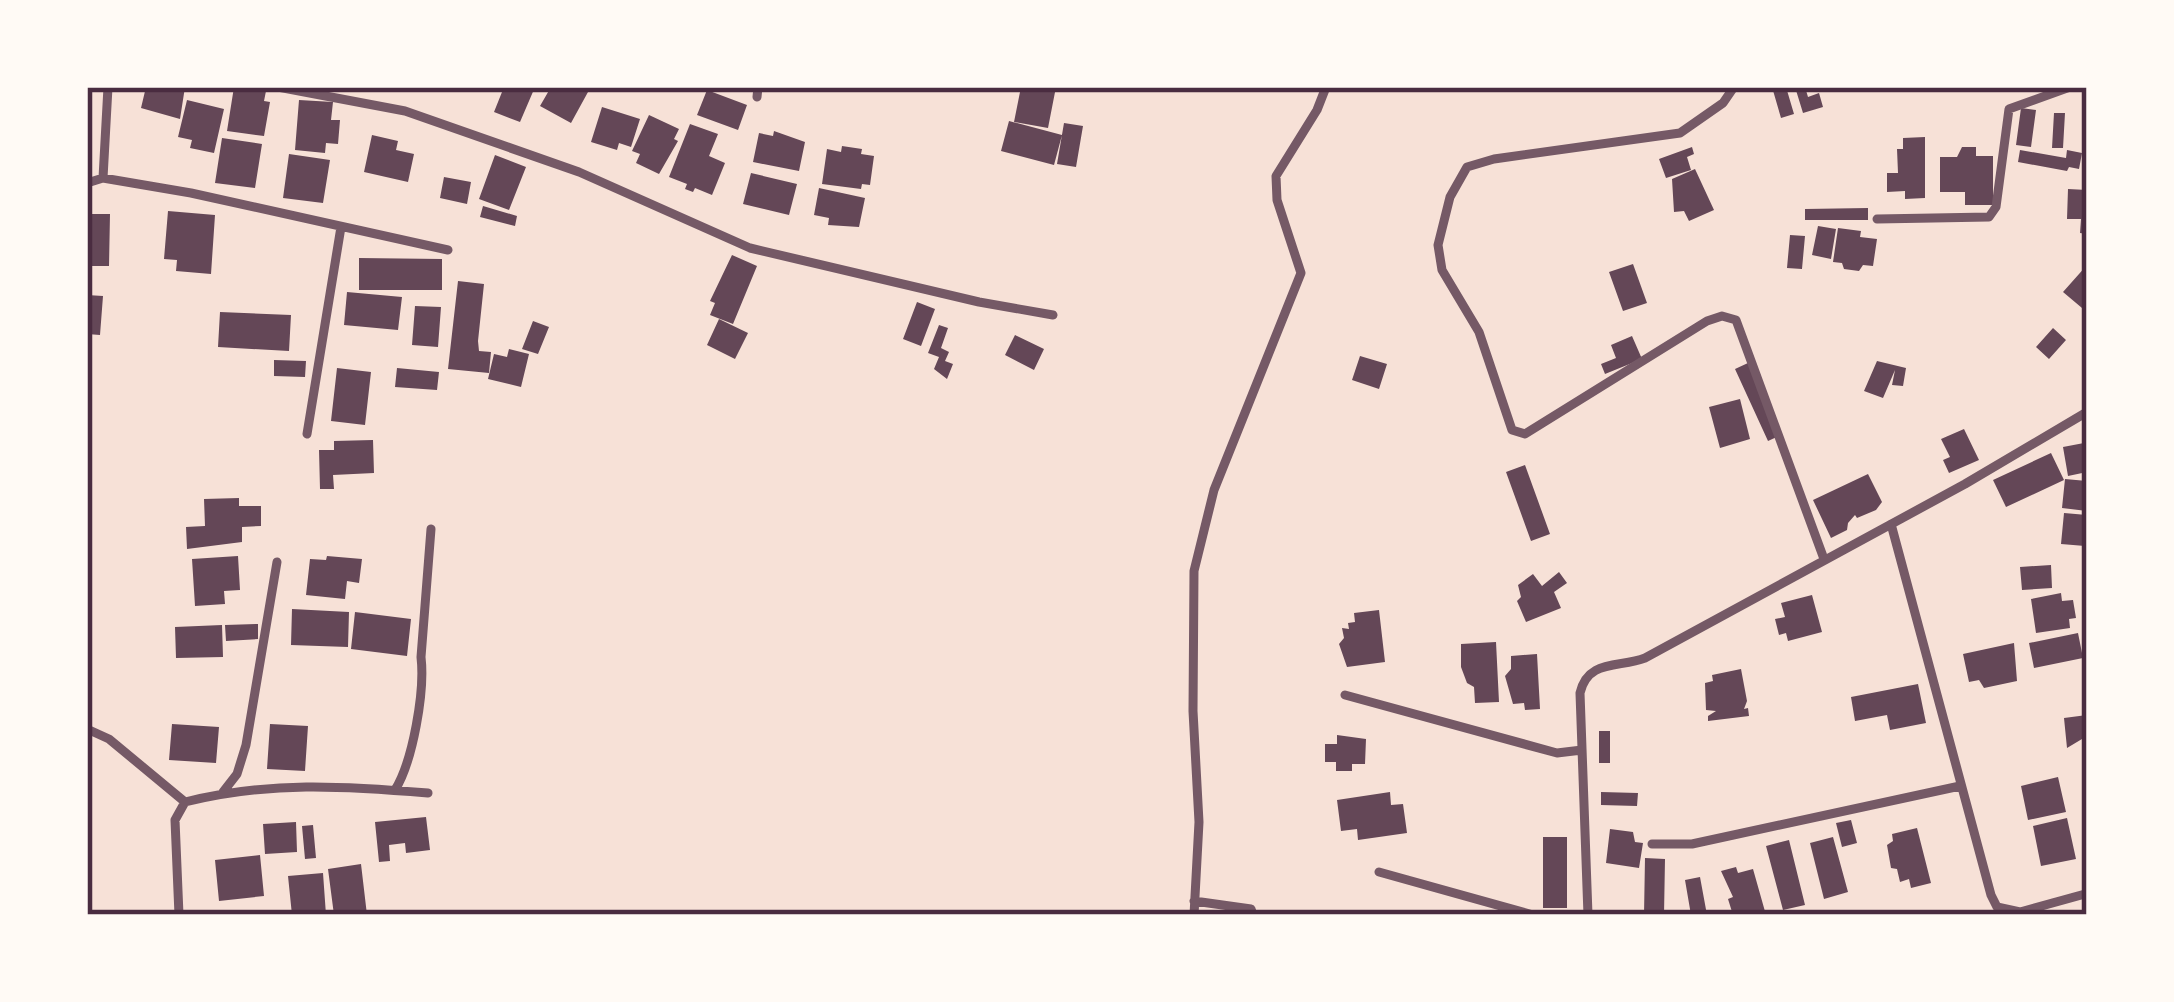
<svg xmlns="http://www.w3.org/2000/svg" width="2174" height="1002" font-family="Ubuntu,sans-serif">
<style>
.building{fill:#644757}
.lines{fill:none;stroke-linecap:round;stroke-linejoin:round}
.minor{stroke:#755966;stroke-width:9}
.neatline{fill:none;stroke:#4a2c40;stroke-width:4.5}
</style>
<rect width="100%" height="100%" fill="#f7e1d7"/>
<path class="building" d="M146 87H185L180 119 141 108Z
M234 87 266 91 264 101 270 102 264 136 227 131Z
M504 87H535L520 122 494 112Z
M551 87H579L588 92 571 123 540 106Z
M1021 87H1056L1048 128 1014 122Z
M1772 87H1786L1794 114 1781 118Z
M1795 87H1805L1808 97 1819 93 1823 107 1803 113Z
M707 90 747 105 738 130 697 115Z
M187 100 224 109 214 153 190 148 192 140 178 137Z
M299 100 333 102 331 120H340L338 144 326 143 325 153 295 150Z
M602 107 640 119 631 147 619 143 617 150 591 142Z
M2021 108 2036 110 2031 147 2016 145Z
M2054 113H2065L2063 148H2052Z
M649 115 679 129 674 139 678 141 659 174 636 163 640 154 632 151Z
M1009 121 1062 135 1054 165 1001 151Z
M1064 123 1083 126 1076 167 1057 164Z
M690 124 718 134 709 156 725 163 712 195 695 188 693 192 685 189 687 184 669 177Z
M774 131 805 142 799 171 753 162 759 133 773 136Z
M372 135 398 141 396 150 414 154 408 182 364 172Z
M1925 137V198L1905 199V191L1887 192V173H1898L1897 149H1903V138Z
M222 138 262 144 255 188 215 183Z
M842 146 862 149 861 154 874 156 870 185 862 184 861 189 822 184 827 149 841 152Z
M1692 147 1694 154 1687 157 1691 170 1666 178 1659 159Z
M1962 147H1976V156H1993V205H1965V192H1940V157H1957Z
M2020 150 2066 158 2067 150 2082 153 2079 169 2069 167 2067 171 2018 162Z
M289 154 330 160 323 203 283 198Z
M495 155 526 167 509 210 479 199Z
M1695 169 1714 210 1689 221 1684 211 1674 212 1672 179Z
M751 173 797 184 789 215 743 204Z
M444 177 471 182 467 204 440 198Z
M819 188 865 198 859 227 828 225 829 218 814 215Z
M2068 189 2087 190V234L2080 233 2081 219H2067Z
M483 206 517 216 515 226 480 217Z
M1868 208V220H1805V209Z
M168 211 215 215 211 274 176 271 177 260 164 259Z
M87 214H110L109 266H87Z
M1818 226 1836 229 1831 259 1812 255Z
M1838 228 1861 231 1860 237 1877 239 1873 266 1863 265 1859 271 1844 269 1842 263 1833 262Z
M1790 235 1805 236 1802 269 1787 268Z
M732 255 757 266 733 324 710 315 715 303 710 301Z
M359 258 442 259V290H359Z
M1633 264 1647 303 1623 311 1609 272Z
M2087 265V302L2082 308 2063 292Z
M458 281 484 284 478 341 479 351 491 352 489 373 448 369Z
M347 292 402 297 398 330 344 325Z
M87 295 103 296 100 335 87 334Z
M917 302 935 309 921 346 903 339Z
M415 306 441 307 438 347 412 345Z
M220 312 291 315 289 351 218 347Z
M719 319 748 333 735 359 707 345Z
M533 321 549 327 538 354 522 349Z
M939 325 948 328 941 348 949 352 945 361 953 364 947 379 934 369 939 357 928 353Z
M2053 328 2066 340 2049 359 2036 347Z
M1015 335 1044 349 1034 370 1005 355Z
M1632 336 1642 359 1605 374 1601 364 1616 358 1611 345Z
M509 349 529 354 521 387 488 379 494 354 507 357Z
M1360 356 1387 364 1379 389 1352 380Z
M274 360 306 361 305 377 274 376Z
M1877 361 1906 368 1903 386 1892 385 1895 370 1883 398 1864 391Z
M1748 363 1781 435 1768 441 1735 369Z
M337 368 371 372 365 425 331 421Z
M397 368 439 372 437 390 395 387Z
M1740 399 1750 439 1720 448 1709 407Z
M1964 429 1979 460 1949 473 1943 460 1950 457 1941 439Z
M373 440 374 473 333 475 334 489H320L319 450H334V441Z
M2084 443 2087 472 2068 476 2063 447Z
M2051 453 2064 480 2006 507 1993 480Z
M1525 465 1550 534 1531 541 1506 472Z
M1868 474 1882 502 1876 510 1857 518 1855 515 1848 523 1847 530 1831 538 1813 500Z
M2065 479 2087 481V511L2062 508Z
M239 498V506H261V526L242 527V542L187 549 186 527 205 526 204 499Z
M2064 513 2087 515 2085 546 2061 544Z
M238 556 240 590 224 591 225 604 195 606 192 559Z
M327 556 362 559 359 583 347 581 345 599 306 595 310 559 326 560Z
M2051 565 2052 588 2022 590 2020 567Z
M1559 572 1567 583 1554 592 1561 608 1526 622 1517 601 1521 597 1518 585 1533 574 1542 586Z
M2061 593 2062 601 2073 600 2076 618 2069 619 2070 628 2036 633 2031 599Z
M1812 595 1822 632 1788 641 1786 633 1779 635 1775 619 1785 617 1781 603Z
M292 609 349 612 348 647 291 645Z
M1379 610 1385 662 1347 667 1339 644 1344 638 1342 628 1349 629 1348 623 1355 622 1354 613Z
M355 612 411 619 407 656 351 649Z
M258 624V639L226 641 225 625Z
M222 625 223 657 176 658 175 627Z
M2078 633 2083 658 2034 668 2029 643Z
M1496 642 1499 702 1475 703 1474 687 1467 683 1461 667V644Z
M2014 643 2017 681 1984 688 1979 680 1969 682 1963 654Z
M1537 654 1540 709 1525 710 1524 703 1513 704 1505 676 1511 669V656Z
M1741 669 1747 701 1744 709 1748 708 1749 716 1708 721V716L1716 711 1706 710 1705 683 1713 681 1712 675Z
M1918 684 1926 723 1890 730 1887 715 1855 721 1851 697Z
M2087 715V736L2067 748 2064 718Z
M172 724 219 727 216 763 169 760Z
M270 724 308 726 305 771 267 769Z
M1599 731H1610V763H1599Z
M1337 735 1366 739 1365 764H1352V771H1336V762H1325V744H1337Z
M2058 777 2066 812 2028 820 2021 786Z
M1390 792 1391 805 1403 804 1407 833 1358 840 1357 829 1341 831 1337 800Z
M1601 792 1638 793 1637 806 1601 805Z
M426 817 430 850 406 853 405 843 389 845 390 861 379 862 375 822Z
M2067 818 2076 859 2041 866 2033 826Z
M1851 820 1857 843 1842 847 1836 823Z
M296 822 297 852 265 854 263 824Z
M313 825 316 858 305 859 302 826Z
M1917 828 1931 883 1911 888 1909 879 1900 882 1897 869 1891 868 1887 845 1893 841 1892 834Z
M1610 829 1633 832 1635 842 1643 843 1639 868 1606 863Z
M1543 837H1567V908H1543Z
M1833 837 1848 892 1824 899 1810 843Z
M1789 840 1805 905 1783 910 1766 846Z
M260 855 264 896 219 901 215 860Z
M1645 858 1665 859 1664 915H1644Z
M361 864 367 915H334L328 869Z
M1736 867 1738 873 1753 869 1766 915H1733L1728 899 1733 897 1721 871Z
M323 873 326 915H292L288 876Z
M1700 877 1707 915H1691L1685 880Z"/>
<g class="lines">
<path class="minor" d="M278 87 405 111 579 172 750 248 979 302 1053 315
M1734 87 1723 103 1680 133 1494 159 1467 167 1450 197 1438 245 1442 270 1479 332 1512 430 1525 434 1707 321 1722 316 1736 320 1824 559
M757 97 758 87
M103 178 108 87
M87 183 103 178 191 193 448 250
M1877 219 1989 217 1996 207 2009 109 2070 87
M307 434 341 227
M1891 524 1991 895 1997 907 2020 912 2085 894
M1345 695 1557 753 1582 750
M87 729 109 739 185 802
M395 790C413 761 425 691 421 657L431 529
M223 792 237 774 246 745 277 562
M1652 844H1692L1960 786
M1379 872 1533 915
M1194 901 1251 909 1253 915
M179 915 175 820 185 802C267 781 345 786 428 793
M1194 915 1199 822 1193 711 1194 571 1214 490 1301 273 1277 200 1276 176 1317 110 1326 87
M1588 915 1580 693C1588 659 1619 668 1645 658L1965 484 2087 412"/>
</g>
<rect width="2174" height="1002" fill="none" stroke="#fffaf5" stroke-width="180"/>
<rect x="90" y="90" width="1994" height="822" class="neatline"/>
</svg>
